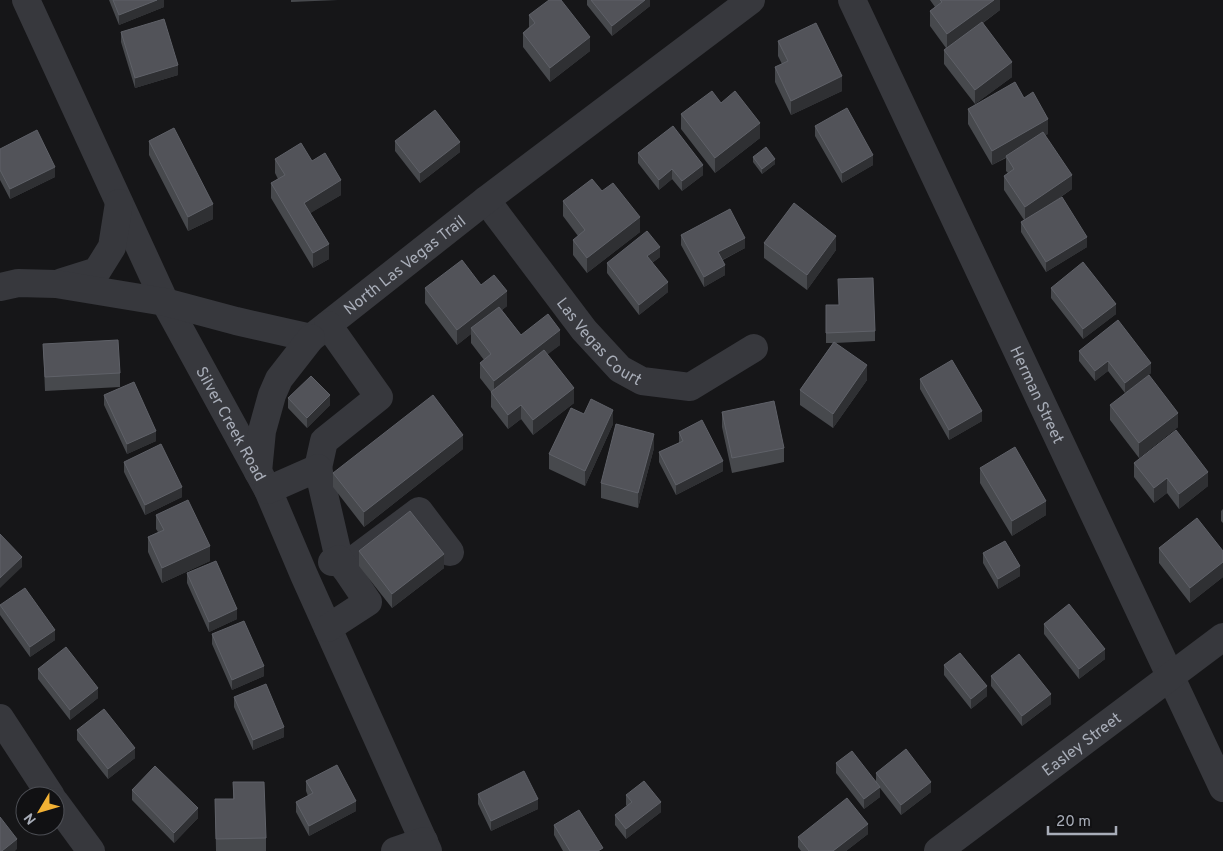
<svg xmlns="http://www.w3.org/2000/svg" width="1223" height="851" font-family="Overpass,sans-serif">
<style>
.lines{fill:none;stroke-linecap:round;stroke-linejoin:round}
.minor{stroke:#37383d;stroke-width:28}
.wall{fill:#47494d}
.shaded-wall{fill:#2f3033}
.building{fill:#525359;stroke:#5f6168}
.labels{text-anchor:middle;stroke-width:4;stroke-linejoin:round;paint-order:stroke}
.street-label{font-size:16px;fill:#a8adb8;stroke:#111113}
</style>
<rect width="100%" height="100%" fill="#161618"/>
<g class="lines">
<g class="minor">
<path id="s1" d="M26 0 165 302 268 490 304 575 428 851"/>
<path id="s2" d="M852 0 1223 788"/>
<path id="s3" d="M486 200 584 330 620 369 642 381 690 387 754 348"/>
<path d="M62 282 97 271 112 247 119 203"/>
<path id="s4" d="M0 287 18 283 56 284 165 302 236 321 311 338 486 200 751 0"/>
<path d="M318 468 324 441 379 397 328 325"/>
<path d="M258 472 262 431 272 395 279 379 311 338"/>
<path d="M268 490 318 468 339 559"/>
<path d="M344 567 419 511 450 552"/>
<path d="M328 628 368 602 339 559 332 562"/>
<path d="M0 718 51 796"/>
<path d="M55 802 91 851"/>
<path d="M395 851 424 841"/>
<path id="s5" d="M938 851 1223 637"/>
</g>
</g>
<path class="wall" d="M109 0H164V7L119 25Z
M291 0H338L291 2Z
M587 0H650V6L612 36 587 5Z
M930 0H1000V10L983 23 1012 77 975 104 944 64V50L946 48 930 26V11L935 7Z
M529 15 590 51 550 82 523 47V33L529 27Z
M121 32 178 75 135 88 121 42Z
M778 41 842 91 791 115 775 82V67L782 64 778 56Z
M1024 98 1048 134 1045 135 1072 189 1051 204 1087 247 1046 272 1021 232V222L1024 220 1004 190V176L1008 173 1006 171V158L992 165 968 124V109Z
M721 103 760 138 715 173 681 129V114Z
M815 126 873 165 842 183 815 136Z
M149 141 213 219 188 231 149 155Z
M395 141 460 152 420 183 395 151Z
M0 149 55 177 10 199 0 180Z
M638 153 703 175 682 191 672 179 659 190 638 163Z
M753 157 775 164 762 174 753 162Z
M275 159 312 161 341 195 310 213 329 259 313 268 271 198V183L278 179 275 173Z
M602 191 640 232 587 273 573 255V240L578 236 563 216V201Z
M681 235 745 248 723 260 725 275 704 287 681 245Z
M764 243 836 250 807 290 764 258Z
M660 257 652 263 668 292 639 315 607 273V263Z
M481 285 507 306 502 310 521 335 560 345 547 354 574 403 533 435 521 419 508 429 491 407V392L480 378V363L484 360 471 343V334L457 345 425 303V288Z
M1051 288 1116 314 1083 339 1051 298Z
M826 315 875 331V341L835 343 867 380 833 428 800 405V390L833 343H826Z
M43 344 120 373V387L45 391Z
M1079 351 1151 373 1125 393 1108 371 1095 381 1079 361Z
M920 379 982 421 949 440 920 389Z
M104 395 156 441 127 454 104 405Z
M288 398 330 405 307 428 288 408Z
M1110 405 1178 427 1139 458 1110 420Z
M722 412 784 448V462L732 473 722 427Z
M613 424 585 486 549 469V454Z
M679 432 723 471 676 495 659 462V452L679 443Z
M654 448 638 508 601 498V483Z
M463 449 364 527 333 487V473Z
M124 462 182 497 145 515 124 472Z
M1134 463 1208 486 1179 509 1167 493 1154 503 1134 477Z
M980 468 1046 515 1012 536 980 483Z
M1223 509V523L1221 521V511Z
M156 515 210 561 162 583 148 552V537L158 532 156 529Z
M1159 548 1223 551V577L1190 603 1159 563Z
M359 551 444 568 392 608 359 566Z
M983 553 1020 576 998 589 983 563Z
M187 573 237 619 209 632 187 583Z
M0 605 55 640 30 657 0 615Z
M1044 624 1105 659 1079 679 1044 634Z
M212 634 264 676 232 690 212 644Z
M944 665 987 696 971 709 944 675Z
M38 669 98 698 70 720 38 679Z
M991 676 1051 704 1022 726 991 686Z
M234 697 284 737 253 750 234 707Z
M77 730 135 758 108 779 77 740Z
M836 763 876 781V773L931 792 901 815 880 788V797L864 809 836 773Z
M306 781 356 811 309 836 296 812V802L308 796 306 791Z
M233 782 266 838V851H216L215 799H233Z
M132 790 198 818 174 843 132 800Z
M478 794 538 809 491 831 478 804Z
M626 795 661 812 626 839 615 825V815L627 806 626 805Z
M554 825 598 851H563L554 835Z
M868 834 846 851H801L798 847V837Z"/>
<path class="shaded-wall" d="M157 0H164V7L119 25V15Z
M645 0H650V6L612 36V26Z
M994 0H1000V10L947 49V34Z
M590 37V51L550 82V68Z
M1012 62V77L975 104V90Z
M178 65V75L135 88V78Z
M842 76V91L791 115V101Z
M1048 119V134L992 165V151Z
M760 123V138L715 173V158Z
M460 142V152L420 183V173Z
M873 155V165L842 183V173Z
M775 159V164L762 174V169Z
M703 165V175L682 191V181Z
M55 167V177L10 199V189Z
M672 169V179L659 190V180Z
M1072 175V189L1025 221V207Z
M341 180V195L304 217V203Z
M213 204V219L188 231V217Z
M640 217V232L587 273V258Z
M836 236V250L807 290V275Z
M1087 237V247L1046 272V262Z
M745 238V248L718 262V252Z
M329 244V259L313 268V253Z
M660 247V257L647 266V256Z
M725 265V275L704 287V277Z
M668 282V292L639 315V305Z
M507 291V306L474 332 471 328V334L457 345V330Z
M1116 304V314L1083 339V329Z
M560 330V345L494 396V381Z
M1108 361V371L1095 381V371Z
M1151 363V373L1125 393V383Z
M867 365V380L833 428V414Z
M574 388V403L533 435V420Z
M330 395V405L307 428V418Z
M521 405V419L508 429V415Z
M613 410V424L585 486V471Z
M982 411V421L949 440V430Z
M1178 413V427L1139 458V443Z
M156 431V441L127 454V444Z
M654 434V448L638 508V493Z
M463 435V449L364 527V512Z
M723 461V471L676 495V485Z
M1208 472V486L1179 509V494Z
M1167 478V493L1154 503V488Z
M182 487V497L145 515V505Z
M1046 501V515L1012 536V521Z
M210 546V561L162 583V568Z
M444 554V568L392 608V594Z
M22 557V567L0 588V578Z
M1223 562V577L1190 603V588Z
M1020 566V576L998 589V579Z
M237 609V619L209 632V622Z
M55 630V640L30 657V647Z
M1105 649V659L1079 679V669Z
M264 666V676L232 690V680Z
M987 686V696L971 709V699Z
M98 688V698L70 720V710Z
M1051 694V704L1022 726V716Z
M284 727V737L253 750V740Z
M135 748V758L108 779V769Z
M931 782V792L901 815V805Z
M880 787V797L864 809V799Z
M538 799V809L491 831V821Z
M356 801V811L309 836V826Z
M661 802V812L626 839V829Z
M198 808V818L174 843V833Z
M868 824V834L846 851H833Z
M17 839V849L15 851H2Z"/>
<path class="building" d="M113 0H157L119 15Z
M549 0H561L590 37 550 68 523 33 535 23 529 15Z
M591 0H645L612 26Z
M940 0H994L947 34 930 11 942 2Z
M164 19 178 65 135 78 121 32Z
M982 22 1012 62 975 90 944 50Z
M816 23 842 76 791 101 775 67 788 61 778 41Z
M1015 82 1024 98 1033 92 1048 119 992 151 968 109Z
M712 91 721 103 735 91 760 123 715 158 681 114Z
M847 108 873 155 842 173 815 126Z
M435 110 460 142 420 173 395 141Z
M673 126 703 165 682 181 672 169 659 180 638 153Z
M174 128 213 204 188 217 149 141Z
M37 130 55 167 10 189 0 170V149Z
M1043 132 1072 175 1025 207 1004 176 1014 169 1006 156Z
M301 143 312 161 325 153 341 180 304 203 329 244 313 253 271 183 285 175 275 159Z
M766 147 775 159 762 169 753 157Z
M592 179 602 191 613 183 640 217 587 258 573 240 585 230 563 201Z
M1062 197 1087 237 1046 262 1021 222Z
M794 203 836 236 807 275 764 243Z
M730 209 745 238 718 252 725 265 704 277 681 235Z
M647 231 660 247 647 256 668 282 639 305 607 263Z
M462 260 481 285 494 275 507 291 457 330 425 288Z
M1083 262 1116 304 1083 329 1051 288Z
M873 278 875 331 826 333V305H839L838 279Z
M499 307 521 335 548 314 560 330 494 381 480 363 491 354 471 328Z
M1118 320 1151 363 1125 383 1108 361 1095 371 1079 351Z
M118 340 120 373 45 377 43 344Z
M834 342 867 365 833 414 800 390Z
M544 350 574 388 533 420 521 405 508 415 491 392Z
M952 360 982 411 949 430 920 379Z
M1149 375 1178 413 1139 443 1110 405Z
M311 376 330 395 307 418 288 398Z
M134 382 156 431 127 444 104 395Z
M433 395 463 435 364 512 333 473Z
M591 399 613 410 585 471 549 454 571 408 584 414Z
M774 401 784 448 732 458 722 412Z
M702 420 723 461 676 485 659 452 683 441 679 432Z
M616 424 654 434 638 493 601 483Z
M1176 430 1208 472 1179 494 1167 478 1154 488 1134 463Z
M161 444 182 487 145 505 124 462Z
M1015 447 1046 501 1012 521 980 468Z
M188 500 210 546 162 568 148 537 164 530 156 515Z
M410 511 444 554 392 594 359 551Z
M1197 518 1223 551V562L1190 588 1159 548Z
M0 534 22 557 0 578Z
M1005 541 1020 566 998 579 983 553Z
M216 561 237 609 209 622 187 573Z
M25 588 55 630 30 647 0 605Z
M1069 604 1105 649 1079 669 1044 624Z
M244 621 264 666 232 680 212 634Z
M66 647 98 688 70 710 38 669Z
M960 653 987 686 971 699 944 665Z
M1019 654 1051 694 1022 716 991 676Z
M266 684 284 727 253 740 234 697Z
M104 709 135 748 108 769 77 730Z
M906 749 931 782 901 805 876 773Z
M852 751 880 787 864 799 836 763Z
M337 765 356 801 309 826 296 802 313 793 306 781Z
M155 766 198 808 174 833 132 790Z
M524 771 538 799 491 821 478 794Z
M644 781 661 802 626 829 615 815 632 802 626 795Z
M233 782H264L266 838 216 839 215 799H234Z
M847 798 868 824 833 851H809L798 837Z
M579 810 603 848 598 851H570L554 825Z
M0 817 17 839 2 851H0Z"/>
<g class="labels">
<g class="street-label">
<text dy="6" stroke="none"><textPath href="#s4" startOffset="436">North Las Vegas Trail</textPath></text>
<text dy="6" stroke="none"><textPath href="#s3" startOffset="182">Las Vegas Court</textPath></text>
<text dy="6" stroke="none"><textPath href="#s2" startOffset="436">Herman Street</textPath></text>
<text dy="6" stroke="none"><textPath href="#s1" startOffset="471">Silver Creek Road</textPath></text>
<text dy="6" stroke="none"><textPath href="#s5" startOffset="179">Easley Street</textPath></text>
</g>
</g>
<g transform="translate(40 811) rotate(232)"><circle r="24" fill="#111113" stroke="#4d4f55"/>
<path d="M0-4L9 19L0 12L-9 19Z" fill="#f2b134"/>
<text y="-8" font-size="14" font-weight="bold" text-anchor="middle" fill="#a8adb8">N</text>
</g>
<path d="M1048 826v8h68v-8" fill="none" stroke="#a8adb8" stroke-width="2.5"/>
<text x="1056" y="826" font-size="15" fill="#a8adb8" stroke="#111113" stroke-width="4" paint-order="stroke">20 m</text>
</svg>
